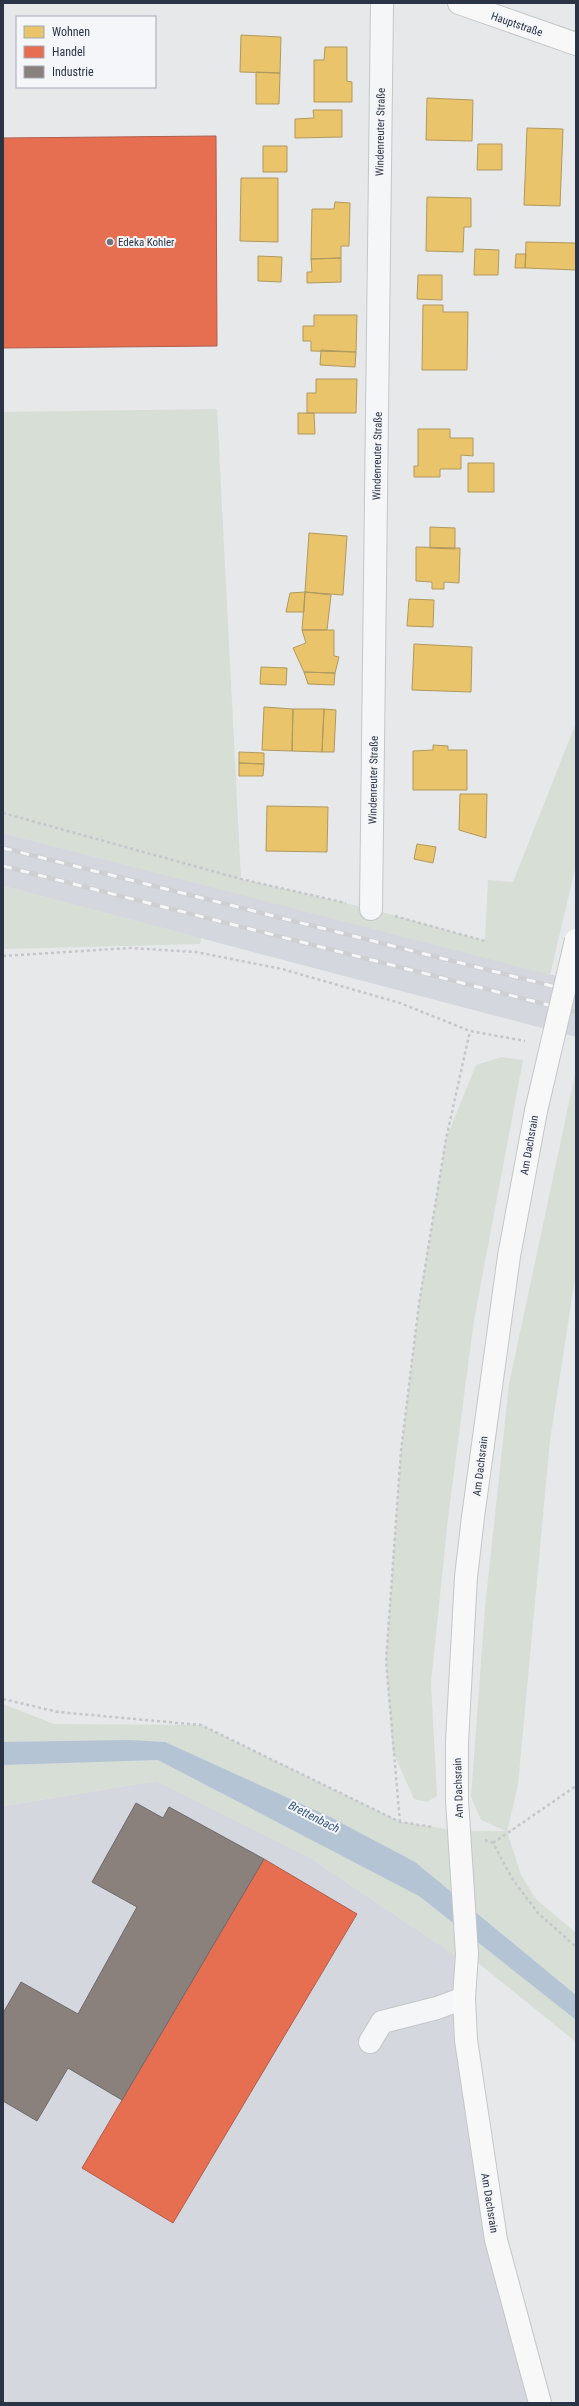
<svg xmlns="http://www.w3.org/2000/svg" width="579" height="2406" font-family="'Roboto Condensed',sans-serif">
<style>
.built{fill:#d4d7dd}
.green{fill:#d6ded6}
.water{fill:#b4c4d5}
.homes{fill:#e9c46a;stroke:#b0995f}
.shops{fill:#e76f51;stroke:#af5d4d}
.industry{fill:#8a817c;stroke:#6e6a6c}
.lines{fill:none;stroke-linecap:round;stroke-linejoin:round}
.street-casing{stroke:#c4c6c8;stroke-width:24}
.secondary-casing{stroke:#c4c6c8;stroke-width:24}
.path{stroke:#c5c6ca;stroke-width:2.5;stroke-dasharray:3 3;stroke-linecap:butt}
.street{stroke:#f5f6f7;stroke-width:22}
.secondary{stroke:#f8f8f8;stroke-width:22}
.rail-casing{stroke:#cecfd2;stroke-width:4.5}
.rail{stroke:#f4f6f9;stroke-width:3;stroke-dasharray:9;stroke-linecap:butt}
.secondary-bridge-casing{stroke:#c4c6c8;stroke-width:24;stroke-linecap:butt}
.secondary-bridge{stroke:#f8f8f8;stroke-width:22}
.poi-dot{fill:#6c737f;stroke:#f4f6f9;stroke-width:1.5}
.labels{text-anchor:middle;stroke-width:4;stroke-linejoin:round;paint-order:stroke}
.street-label{font-size:11px;fill:#2b3445;stroke:#f4f6f9}
.poi-label{font-size:11px;fill:#2b3445;stroke:#f4f6f9;text-anchor:start}
.water-label{font-size:12px;font-style:italic;fill:#34527a;stroke:#f4f6f9}
</style>
<rect width="100%" height="100%" fill="#e6e8ea"/>
<path class="built" d="M3 833 576 981V1037L3 886Z
M157 1781 309 1857 456 1956 533 2403H3V1806Z"/>
<path class="green" d="M217 409 241 879 371 909 485 941 488 880 513 882 576 723V865L550 975 3 833V412Z
M3 886 201 938 200 944 3 949Z
M502 1057 523 1060 474 1320 448 1518 431 1683 437 1796 427 1802 414 1799 393 1752 386 1661 401 1451 419 1304 446 1139 476 1065Z
M576 1070V1272L550 1440 518 1785 507 1832 521 1875 536 1899 576 1933V1995L464 1902 465 1932 576 2020V2042L467 1954 456 1956 309 1857 157 1781 3 1806V1704L54 1724 201 1725 400 1822 460 1831H506L481 1820 471 1797 485 1608 509 1384Z"/>
<path class="water" d="M129 1740 165 1742 330 1817 415 1862 576 1995V2020L419 1896 158 1760 3 1765V1742Z"/>
<path class="homes" d="M241 35 281 37 280 73 240 72Z
M325 47H347V81L352 82V102H314V60H324Z
M256 72 280 73 279 104H256Z
M427 98 473 100 472 141 426 140Z
M313 110H342V137L295 138V119L314 118Z
M527 128 563 129 560 206 524 205Z
M478 144H502V170H477Z
M263 146H287V172H263Z
M241 178H278V242L240 241Z
M427 197 471 198V227H464L463 252 426 251Z
M335 202 350 203 349 246H341V258L311 259 312 209H334Z
M526 242 576 243V270L525 268Z
M475 249 499 250 498 275H474Z
M516 254H526L525 268H515Z
M258 256 282 257 281 282 258 281Z
M341 258V282L307 283V272H312L311 259Z
M418 275H442V300L417 299Z
M423 305H443V312H468L467 370H422Z
M314 315H357L356 352 311 351V341H303V326H314Z
M321 350 356 352 355 367 320 365Z
M316 379H357L356 413H307V393H316Z
M298 413H314L315 434H298Z
M418 429H450V438H473V456L461 455V469H440V477H414V466H418Z
M468 463H494V492H468Z
M430 527 455 528V549L430 548Z
M309 533 347 536 343 595 305 592Z
M416 547 460 548 459 583 444 582V589H432V582L416 581Z
M305 592 304 612H286L290 593Z
M305 592 331 595 327 630H302Z
M409 599 434 600 433 627 407 626Z
M302 630H334V656L339 657 335 673 304 672 293 648 306 643Z
M414 644 472 647 471 692 412 690Z
M261 667 287 668 286 685 260 684Z
M304 672 335 673 334 685 308 684Z
M264 707 293 709 292 751 262 750Z
M293 709H324L322 752 292 751Z
M324 709 336 710 334 752H322Z
M433 745 448 746V750H467V790H413V751L433 750Z
M239 752 264 753V764L239 763Z
M239 763 264 764 263 776H239Z
M460 794H487L486 838 459 830Z
M267 806 328 807 327 852 266 851Z
M417 844 436 847 433 863 414 859Z"/>
<path class="shops" d="M216 136 217 346 3 348V138Z
M264 1859 357 1914 173 2223 82 2168Z"/>
<path class="industry" d="M136 1803 163 1818 169 1807 264 1859 122 2100 68 2068 37 2121 3 2101V2013L21 1982 78 2014 137 1907 92 1882Z"/>
<g class="lines">
<g class="street-casing">
<path id="street" d="M371 909 382 3
M370 2042 382 2022 437 2008 464 1998"/>
</g>
<g class="secondary-casing">
<path id="secondary" d="M459 3 576 44
M536 1111 509 1256 473 1517 466 1577 457 1742V1800L467 1954 464 1998 466 2040 496 2240 540 2403"/>
</g>
<path class="path" d="M3 813 241 879 346 903
M395 916 485 941
M3 956 130 948 196 952 282 969 400 1003 470 1031 525 1041
M3 1699 58 1712 201 1725 400 1822 433 1827
M400 1822 386 1661 401 1451 419 1304 446 1139 470 1031
M485 1840 493 1843 513 1880 538 1913 576 1947
M493 1843 576 1786"/>
<use href="#street" class="street"/>
<use href="#secondary" class="secondary"/>
<g class="rail-casing">
<path id="rail" d="M3 848 576 992
M3 866 576 1012"/>
</g>
<use href="#rail" class="rail"/>
<g class="secondary-bridge-casing">
<path id="secondary-bridge" d="M536 1111 576 940"/>
</g>
<use href="#secondary-bridge" class="secondary-bridge"/>
</g>
<circle class="poi-dot" cx="110" cy="242" r="4"/>
<g class="labels">
<g class="street-label">
<text transform="translate(517 24) rotate(19)" y="4">Hauptstraße</text>
<text transform="translate(380 132) rotate(-89)" y="4">Windenreuter Straße</text>
<text transform="translate(377 456) rotate(-89)" y="4">Windenreuter Straße</text>
<text transform="translate(373 780) rotate(-89)" y="4">Windenreuter Straße</text>
<text transform="translate(529 1145) rotate(-80)" y="4">Am Dachsrain</text>
<text transform="translate(480 1466) rotate(-83)" y="4">Am Dachsrain</text>
<text transform="translate(458 1788) rotate(-92)" y="4">Am Dachsrain</text>
<text transform="translate(490 2203) rotate(81)" y="4">Am Dachsrain</text>
</g>
<g class="poi-label">
<text x="118" y="246">Edeka Kohler</text>
</g>
<g class="water-label">
<text transform="translate(314 1817) rotate(27)" y="4">Brettenbach</text>
</g>
</g>
<rect width="579" height="2406" fill="none" stroke="#2b3445" stroke-width="8"/>
<rect x="16" y="16" width="140" height="72" fill="#f4f6f9" stroke="#a4a8b1"/>
<rect x="24" y="26" width="20" height="12" fill="#e9c46a" stroke="#a4a8b1"/>
<text x="52" y="36" font-size="12" fill="#2b3445">Wohnen</text>
<rect x="24" y="46" width="20" height="12" fill="#e76f51" stroke="#a4a8b1"/>
<text x="52" y="56" font-size="12" fill="#2b3445">Handel</text>
<rect x="24" y="66" width="20" height="12" fill="#8a817c" stroke="#a4a8b1"/>
<text x="52" y="76" font-size="12" fill="#2b3445">Industrie</text>
</svg>
